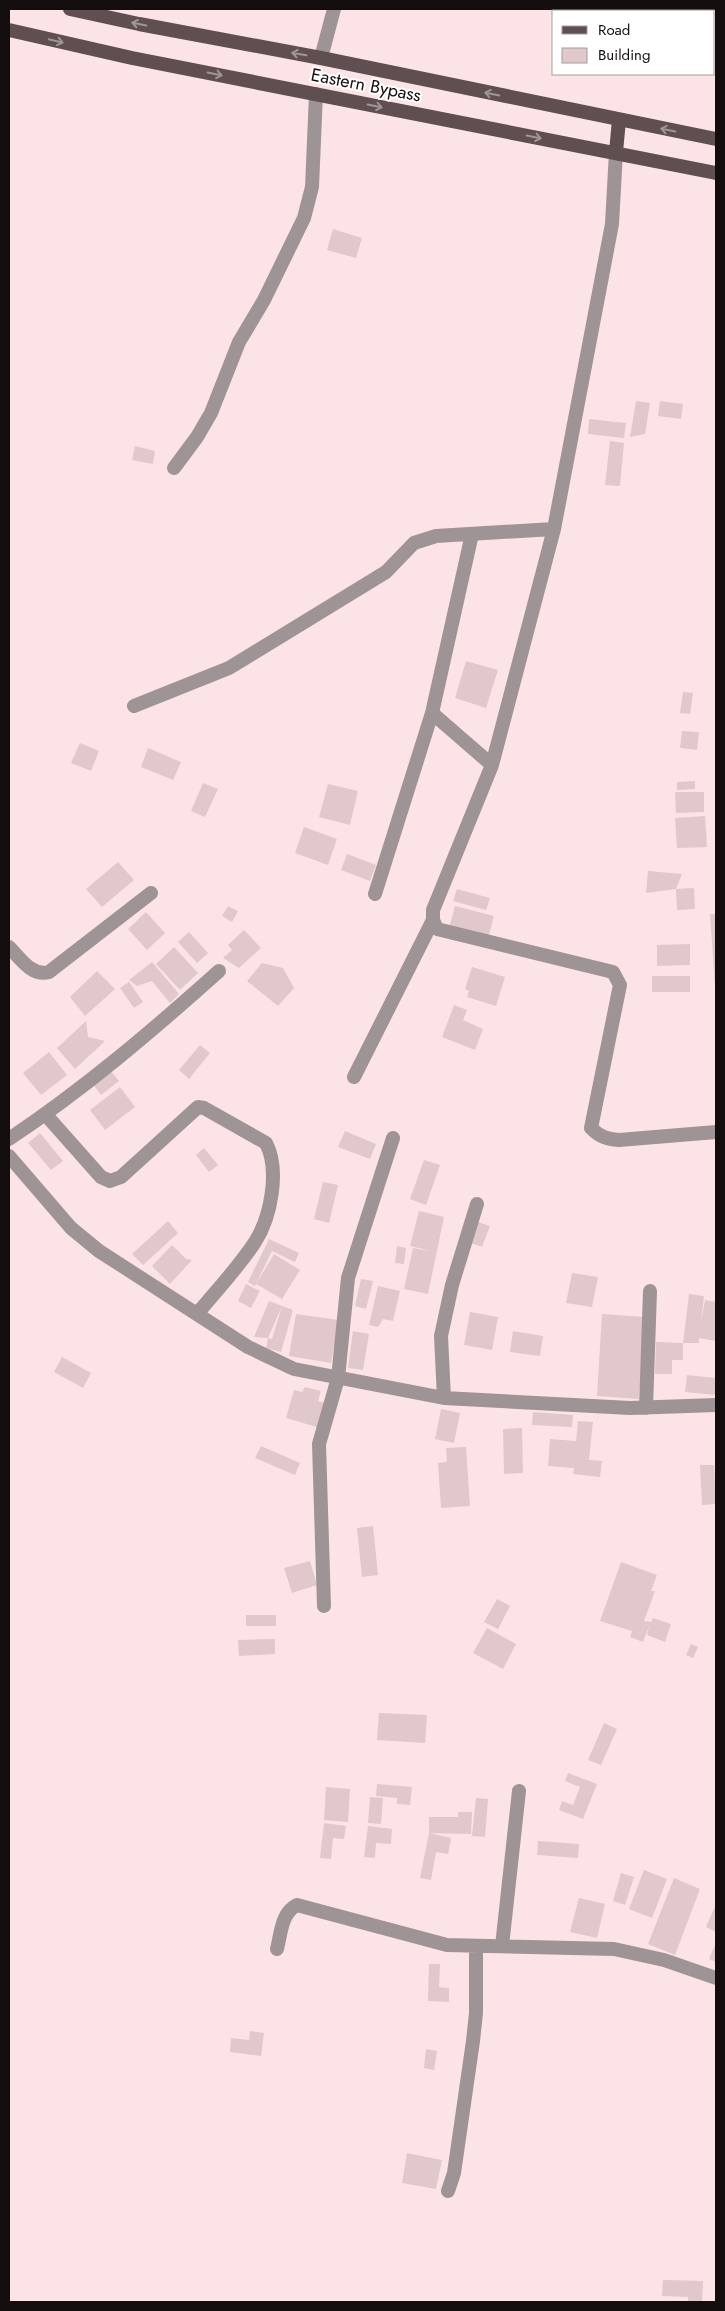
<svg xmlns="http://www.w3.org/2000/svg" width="725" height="2311" font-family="Jost,sans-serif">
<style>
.building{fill:#e0c8cb;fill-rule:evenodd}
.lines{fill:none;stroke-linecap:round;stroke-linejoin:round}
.minor{stroke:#9e9495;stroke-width:14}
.primary{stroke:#604f51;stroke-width:14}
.oneway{stroke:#a09597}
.labels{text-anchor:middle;stroke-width:4;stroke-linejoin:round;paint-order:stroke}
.street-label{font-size:18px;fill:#140d0e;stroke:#fff}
</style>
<rect width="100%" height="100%" fill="#fce4e6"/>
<path class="building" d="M333 229 362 238 356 258 327 250Z
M636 401 650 403 645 434 630 437Z
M660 401 683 404 681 419 658 416Z
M589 419 626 423 624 438 588 434Z
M610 441 624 443 620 486 605 485Z
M135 446 155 451 153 464 132 460Z
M466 661 498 670 486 708 455 698Z
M683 692 693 693 690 714 680 713Z
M682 731 699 732 697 750 680 748Z
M80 743 99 751 91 771 71 763Z
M148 748 181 762 173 780 141 767Z
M695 781V789L677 790V782Z
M203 783 218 789 205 817 191 811Z
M328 784 358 791 350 825 319 817Z
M675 792H704V812L676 813Z
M705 816 707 847 677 848 675 818Z
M304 827 337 839 328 865 295 853Z
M347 854 376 865 370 881 341 870Z
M118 862 134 880 102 907 86 889Z
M648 871 682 874 676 889 694 888 695 909 677 910 676 889 646 893Z
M457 889 490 898 486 910 453 901Z
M228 906 238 911 232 922 222 916Z
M455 906 494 916 488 938 449 928Z
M146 912 165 933 147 950 128 929Z
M710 914H716V987H715Z
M244 930 261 948 239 968 223 958 232 950 228 945Z
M189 932 208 953 197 963 178 942Z
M690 944V965L657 966V945Z
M174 947 198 973 180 990 156 964Z
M152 962 179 994 170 1003 152 981 137 986 129 980Z
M262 963 283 968 294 988 278 1006 247 981Z
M472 967 505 977 496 1006 467 997 469 991 465 989Z
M97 971 115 989 85 1016 70 997Z
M652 976H690V992H652Z
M129 982 143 1002 134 1008 120 988Z
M454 1005 467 1010 463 1020 483 1029 475 1050 442 1037Z
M86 1021 88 1037 105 1041 75 1069 57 1048Z
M200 1045 210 1053 189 1079 179 1070Z
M49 1052 67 1075 41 1095 23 1073Z
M110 1070 119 1081 101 1095 93 1084Z
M120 1087 135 1107 105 1130 90 1110Z
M345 1131 376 1144 370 1159 338 1147Z
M40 1133 63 1161 51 1170 28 1143Z
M204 1148 218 1165 209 1172 196 1155Z
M424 1160 440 1165 426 1205 410 1199Z
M323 1182 338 1185 329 1223 314 1219Z
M419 1211 444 1217 428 1294 404 1289 413 1248 432 1251 410 1246Z
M168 1221 178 1233 143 1265 132 1254Z
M478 1222 490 1226 482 1247 471 1243Z
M269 1239 299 1253 295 1262 272 1251 255 1286 248 1282Z
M172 1245 186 1259 192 1260 170 1284 152 1266Z
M397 1246 406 1248 404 1264 395 1263Z
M274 1254 300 1270 282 1299 256 1284Z
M572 1273 598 1277 592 1307 566 1303Z
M361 1279 373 1281 366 1309 355 1306Z
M246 1284 260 1291 251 1308 238 1301Z
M378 1286 400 1291 393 1321 383 1319 378 1327 369 1325Z
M689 1294 704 1296 701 1322 705 1300 716 1302V1341L699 1338V1343H683Z
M269 1301 293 1310 281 1352 266 1348 268 1338 254 1337ZM282 1306 272 1339 268 1338Z
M470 1312 498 1317 492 1350 464 1345Z
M296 1314 339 1320 331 1363 289 1356Z
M602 1314 644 1317 639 1399 597 1396Z
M353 1331 369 1334 363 1370 348 1368Z
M513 1331 543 1336 540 1356 510 1352Z
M656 1342 683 1343V1360H672V1374H655Z
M62 1357 91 1373 83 1388 54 1372Z
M687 1375 716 1378V1395L685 1392Z
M305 1387 321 1391 318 1401 328 1404 320 1428 286 1418 294 1390 302 1392Z
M441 1409 460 1413 454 1443 435 1439Z
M533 1412 573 1415 572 1427 532 1425Z
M578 1421 593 1422 589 1460 602 1461 600 1477 573 1474 574 1468 548 1466 550 1439 576 1441Z
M522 1428 523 1473 504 1474 503 1429Z
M261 1446 300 1463 295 1475 255 1458Z
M466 1447 470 1506 441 1508 438 1463 447 1462 446 1448Z
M700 1465H714L716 1504 702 1505Z
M373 1526 378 1575 362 1577 357 1528Z
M310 1561 317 1585 292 1593 284 1568Z
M621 1562 657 1575 651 1591H655L644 1621 651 1622 653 1618 671 1624 665 1642 647 1635 649 1626 643 1642 630 1637 632 1631 600 1621Z
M497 1599 510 1606 498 1629 484 1622Z
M246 1615H276V1626H246Z
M487 1628 516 1644 503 1669 473 1653Z
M275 1639V1654L239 1656 238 1640Z
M691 1644 698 1647 693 1658 686 1655Z
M379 1713 427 1715 425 1743 377 1740Z
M604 1723 617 1729 601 1765 588 1760Z
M568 1773 597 1784 583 1819 559 1810 562 1801 573 1805 580 1787 565 1781Z
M377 1784 412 1787 410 1805 397 1804V1798L376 1796Z
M326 1787 350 1789 348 1822 324 1820Z
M370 1797 383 1798 381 1824 368 1823Z
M476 1798 488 1799 485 1837 472 1836Z
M458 1812H472L471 1834 429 1833 451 1838 448 1854 436 1852 431 1880 420 1878 429 1833V1817H458Z
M324 1823 346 1826 344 1839 333 1838 331 1859 320 1858Z
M368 1826 392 1829 391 1844 376 1843 375 1858 364 1857Z
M538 1841 579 1844 578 1858 537 1855Z
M644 1870 667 1879 652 1918 629 1909Z
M621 1873 634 1877 625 1905 613 1901Z
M674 1878 700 1889 675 1955 648 1944Z
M579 1898 605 1904 597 1938 570 1932Z
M716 1904V1932L706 1927Z
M716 1943V1962L709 1959Z
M429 1964H440L439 1987 449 1988V2002L428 2001Z
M250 2031 264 2033 261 2056 230 2052 231 2038 249 2040Z
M426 2049 437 2051 434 2070 424 2068Z
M407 2153 442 2160 436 2189 402 2183Z
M663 2280 703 2281 702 2302H688V2297L662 2296Z"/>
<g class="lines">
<path class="minor" d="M321 58 334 9
M616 152 612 224 554 529 492 765 433 910V920L437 929 613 972 620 985 591 1128C600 1137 607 1139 619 1140L716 1132
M174 468 197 437 211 413 239 342 264 300 304 218 312 187 316 94
M134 706 229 668 386 572 414 543 436 536 554 529
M432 713 492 765
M375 894 432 713 472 534
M9 947C20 958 32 977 49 972L151 893
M354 1077 433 920
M46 1115 101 1177 110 1181 121 1177 198 1107 204 1108 266 1143C280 1170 271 1217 255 1242 238 1268 216 1291 197 1314
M9 1139C84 1089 152 1031 219 971
M9 1156 71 1228 99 1251 248 1347 294 1369 444 1398 630 1408 716 1405
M444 1398 441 1336 452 1285 477 1204
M646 1408 650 1291
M324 1606 319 1444 338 1378 348 1278 393 1138
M502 1946 519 1791
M277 1949C281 1934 281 1913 297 1905L447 1945 614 1949 664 1960 716 1978
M448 2191 454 2173 473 2041 476 2013V1946"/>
<path class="primary" d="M70 9 139 24 321 58 716 139
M9 30 132 58 716 173
M616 152 619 120"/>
</g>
<defs><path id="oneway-shaft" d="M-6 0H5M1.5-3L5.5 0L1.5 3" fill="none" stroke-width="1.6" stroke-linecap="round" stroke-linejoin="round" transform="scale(1.25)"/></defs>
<g class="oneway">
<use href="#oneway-shaft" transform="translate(139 24) rotate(-168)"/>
<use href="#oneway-shaft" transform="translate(56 41) rotate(13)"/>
<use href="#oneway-shaft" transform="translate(299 54) rotate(-170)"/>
<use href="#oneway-shaft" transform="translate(215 74) rotate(11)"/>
<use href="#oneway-shaft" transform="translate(492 94) rotate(-169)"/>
<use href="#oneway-shaft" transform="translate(375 106) rotate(11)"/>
<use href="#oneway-shaft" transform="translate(668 130) rotate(-169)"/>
<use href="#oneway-shaft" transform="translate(534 137) rotate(11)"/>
</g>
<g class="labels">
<g class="street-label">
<text transform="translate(366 85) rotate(11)" y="6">Eastern Bypass</text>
</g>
</g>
<rect width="725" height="2311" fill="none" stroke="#140d0e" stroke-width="20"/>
<rect x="552" y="10" width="162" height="65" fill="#ffffff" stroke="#a19e9f"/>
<rect x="562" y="26" width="25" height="8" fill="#604f51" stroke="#a19e9f"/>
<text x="598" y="35" font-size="15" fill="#140d0e">Road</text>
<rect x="562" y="48" width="25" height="15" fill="#e0c8cb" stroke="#a19e9f"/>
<text x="598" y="60" font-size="15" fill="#140d0e">Building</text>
</svg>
